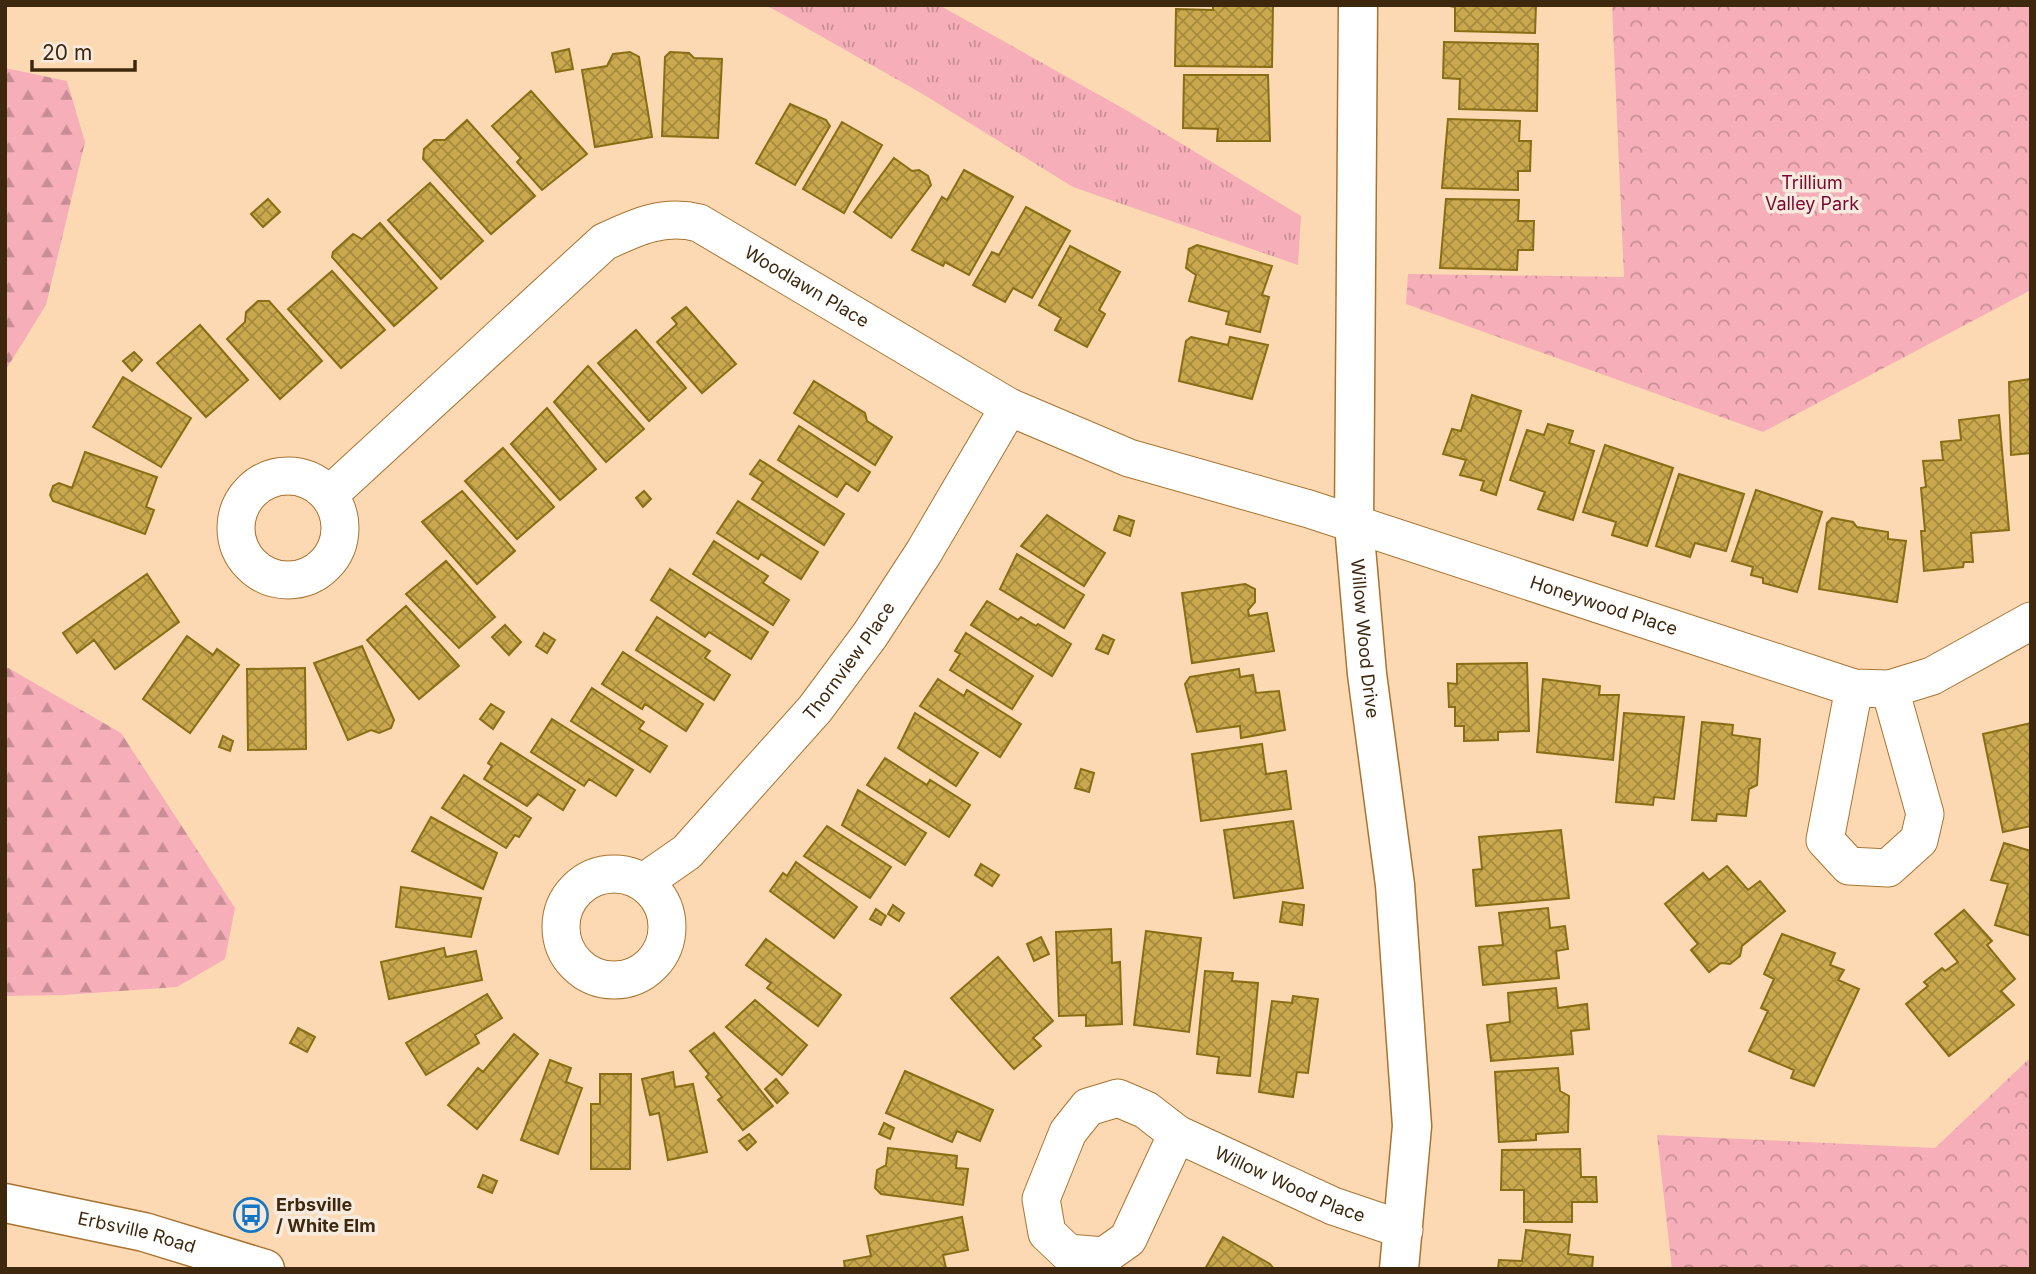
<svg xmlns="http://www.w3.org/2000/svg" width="2036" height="1274" font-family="Inter,sans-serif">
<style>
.grass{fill:url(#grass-tufts)}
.forest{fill:url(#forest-firs)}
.park{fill:url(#park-crowns)}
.building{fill:url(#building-cross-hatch);stroke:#896d15;stroke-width:2}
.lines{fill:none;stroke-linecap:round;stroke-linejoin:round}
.street-casing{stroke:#a87432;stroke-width:39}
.secondary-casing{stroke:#a87432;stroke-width:41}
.street{stroke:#fff;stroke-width:37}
.secondary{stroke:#fff;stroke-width:38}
.labels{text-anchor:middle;stroke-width:7;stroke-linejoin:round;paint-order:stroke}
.park-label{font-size:18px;fill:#7c0631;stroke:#f6ebde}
.street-label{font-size:18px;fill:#3e280d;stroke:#f6ebde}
.poi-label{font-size:18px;font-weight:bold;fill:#3e280d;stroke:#f6ebde;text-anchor:start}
</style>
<defs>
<pattern id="grass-tufts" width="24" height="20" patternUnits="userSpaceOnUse" patternTransform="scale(1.75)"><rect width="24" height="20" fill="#f6aeb9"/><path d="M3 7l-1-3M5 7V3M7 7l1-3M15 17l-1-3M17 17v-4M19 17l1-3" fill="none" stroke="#c98e95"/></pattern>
<pattern id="forest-firs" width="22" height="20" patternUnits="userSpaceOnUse" patternTransform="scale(1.75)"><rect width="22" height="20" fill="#f6aeb9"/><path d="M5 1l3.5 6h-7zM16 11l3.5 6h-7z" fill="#c98e95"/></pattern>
<pattern id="park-crowns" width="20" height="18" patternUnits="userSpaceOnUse" patternTransform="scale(1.75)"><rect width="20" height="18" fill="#f6aeb9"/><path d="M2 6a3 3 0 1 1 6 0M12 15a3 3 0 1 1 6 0" fill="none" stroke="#c98e95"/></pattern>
<pattern id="building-cross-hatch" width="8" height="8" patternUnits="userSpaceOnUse" patternTransform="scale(1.75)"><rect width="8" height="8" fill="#caa94e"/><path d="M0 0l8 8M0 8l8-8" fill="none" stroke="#a58a3f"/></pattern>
</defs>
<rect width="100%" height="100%" fill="#fcd9b3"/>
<path class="grass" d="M766 5H939L1126 110 1301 216 1298 265 1073 187 921 93Z"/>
<path class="forest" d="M5 68 67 81 85 142 46 305 5 371Z
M5 666 121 733 235 908 225 959 177 987 64 995 5 996Z"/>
<path class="park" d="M1612 5H2031V290L1763 432 1406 304 1408 274 1624 277Z
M2031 1057V1269H1672L1657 1135 1935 1148Z"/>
<path class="building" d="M1213 5H1273L1272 67 1175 66 1176 9 1213 10Z
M1444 5H1536L1535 33 1455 31V7Z
M1444 42 1538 44 1537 111 1459 109 1460 79 1443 78Z
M569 49 573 69 556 72 552 53Z
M630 52 639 57 652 137 595 147 582 70 607 66 613 54Z
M670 52 689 53 694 58 722 59 718 138 662 136 665 57Z
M1184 75H1268L1270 141H1217L1218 129 1183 128Z
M531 91 587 154 542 190 517 162 521 158 492 126Z
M790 104 826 120 830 126 795 185 756 163Z
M1448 119 1520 121 1519 141H1531L1530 171H1518V190L1442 188Z
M467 120 535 196 491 234 423 159 424 149 434 140H445Z
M842 122 882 145 844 213 803 189Z
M894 158 912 171 919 170 928 176 931 185 891 238 854 212Z
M964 170 1013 197 969 275 945 262 943 266 912 250 942 197 947 200Z
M430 183 483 241 441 279 388 220Z
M268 199 280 212 263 227 251 214Z
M1446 199 1519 200 1518 221H1534L1533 250H1518L1517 270 1440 268Z
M1026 207 1070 231 1032 298 1013 288 1005 302 973 285 992 252 999 255Z
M380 223 437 288 394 326 332 257 333 252 353 234 362 239Z
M1197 245 1272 266 1262 295 1269 297 1260 332 1226 324 1229 312 1189 301 1196 275 1186 268 1189 249Z
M1070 246 1120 272 1099 310 1105 314 1087 347 1055 330 1061 318 1039 305Z
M332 271 385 330 341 368 288 309Z
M258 301H269L322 361 280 399 227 339 245 322 246 312Z
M686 307 736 364 702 393 657 342 677 324 672 318Z
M200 325 248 380 206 417 157 363Z
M636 330 686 388 649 421 598 363Z
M1191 337 1228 345 1230 337 1268 345 1252 399 1179 381 1186 341Z
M134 352 142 360 132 371 123 361Z
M588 366 644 429 606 462 554 402Z
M123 377 191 418 161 467 93 427Z
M2031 379V453L2011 455 2009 382Z
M814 381 865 413 867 421 892 437 875 465 794 413Z
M1472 395 1521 411 1496 495 1481 490 1484 481 1460 475 1466 460 1443 454 1452 429 1461 431Z
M547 408 596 469 560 500 511 444Z
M1999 415 2009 530 1971 533 1973 562H1964L1963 567 1924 571 1921 531H1925L1921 488 1926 487 1923 461 1943 460 1941 442 1961 440 1959 420Z
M1548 424 1573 431 1569 443 1594 451 1573 520 1538 509 1545 492 1510 480 1527 430 1544 435Z
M799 426 870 472 858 491 846 483 837 497 778 460Z
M1605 445 1673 468 1647 546 1612 535 1616 522 1583 512Z
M503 448 554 507 517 539 465 481Z
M85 452 157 477 146 507 154 510 145 534 53 501 50 495 53 486 59 483 72 488Z
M760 460 844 514 824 545 752 499 763 482 750 474Z
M1679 474 1744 494 1726 551 1695 543 1690 557 1656 546Z
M1756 490 1822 512 1797 592 1763 583V578L1751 575 1753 567 1732 561Z
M462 491 515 551 477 584 422 522Z
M644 491 651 499 643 507 636 498Z
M738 501 818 552 801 579 761 554 758 559 717 533Z
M1047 515 1105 553 1084 586 1021 546Z
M1119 516 1134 521 1130 536 1114 530Z
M1832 518 1853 522 1857 527 1888 532V539L1906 541 1897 602 1819 589 1827 523Z
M714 541 768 576 763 583 789 600 773 625 693 574Z
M1017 554 1084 595 1064 628 1000 589Z
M446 561 495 617 459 648 406 594Z
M670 569 768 632 751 659 709 632 705 637 651 600Z
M147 574 179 622 115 669 94 640 77 653 63 633Z
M1245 584 1255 589V602L1248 610 1249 616 1267 613 1274 651 1192 663 1182 593Z
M987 601 1018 620 1021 617 1036 626 1038 624 1071 644 1052 676 971 625Z
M406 606 459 666 419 699 367 640Z
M657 617 710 651 705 658 730 675 714 700 636 650Z
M505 625 521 642 509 655 492 637Z
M544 633 555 640 547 653 536 646Z
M966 633 1033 676 1012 709 950 670 960 654 955 651Z
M1103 635 1114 640 1108 654 1096 649Z
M187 636 213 655 217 649 239 665 190 733 143 699Z
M362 646 394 720 391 728 379 733 371 730 348 740 314 663Z
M623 652 703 704 686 731 645 704 642 709 602 684Z
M1527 663 1529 731 1498 732V740L1464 741V726H1455V707H1449L1448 683 1457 684V664Z
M305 668 306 749 248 750 247 669Z
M1239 669 1240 677 1253 675 1256 693 1279 691 1285 730 1241 738 1240 726 1197 732 1185 684 1190 677Z
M938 679 964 696 967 690 1021 724 1000 757 920 706Z
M1543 679 1600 686 1599 695H1619L1613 760 1537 752Z
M592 688 644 722 639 729 667 746 650 772 571 721Z
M491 704 504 712 493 729 480 719Z
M915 713 978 753 956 786 898 748Z
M1624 713 1684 717 1674 799 1654 797 1653 805 1616 802Z
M552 719 633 770 616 796 589 779 584 786 531 752Z
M1702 722 1733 725 1732 735 1760 739 1757 785 1749 789 1746 816 1717 814 1716 821 1692 820Z
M2031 723V826L2003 832 1983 734Z
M223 736 233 741 230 751 219 747Z
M501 743 575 790 563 810 538 794 527 806 484 779 492 766 488 763Z
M1262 744 1266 774 1286 771 1291 809 1201 821 1192 754Z
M885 758 927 785 930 780 970 805 949 837 867 785Z
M1081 769 1094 773 1089 792 1075 788Z
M464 775 531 818 519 837 515 835 506 848 442 808Z
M858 790 926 833 905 865 842 825Z
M431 817 497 853 483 889 412 851Z
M1293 821 1303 888 1234 898 1224 830Z
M827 826 891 867 870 898 804 856Z
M1561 830 1569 898 1476 906 1473 870 1482 869 1479 837Z
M2004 843 2031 851V936L1995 925 2008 884 1991 880Z
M796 862 857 907 834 938 770 891 783 873 787 876Z
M981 864 999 875 992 886 975 875Z
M1727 866 1748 890 1760 881 1785 911 1742 946 1740 956 1730 964 1721 963 1709 972 1691 950 1698 944 1665 904 1703 873 1709 880Z
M401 887 481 898 471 937 396 927Z
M1283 902 1304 905 1302 925 1280 922Z
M893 905 904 913 899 921 888 914Z
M1548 908 1550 928 1565 926 1568 949 1556 951 1559 978 1483 985 1479 947 1503 945 1499 913Z
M876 909 886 916 881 925 870 919Z
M1964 910 1992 941 1987 945 2015 979 2001 991 2014 1005 1949 1056 1906 1004 1928 986 1924 982 1942 968 1945 971 1958 962 1935 934Z
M1111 929 1112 963 1120 962 1122 1024 1086 1026V1015L1059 1016 1056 932Z
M1146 931 1201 938 1189 1032 1134 1025Z
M1782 934 1835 953 1830 965 1844 970 1838 980 1859 989 1814 1086 1791 1078 1794 1070 1749 1051 1768 1011 1761 1008 1774 979 1764 974Z
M1041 937 1049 954 1034 961 1027 944Z
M766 939 841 995 818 1026 767 988 771 983 746 965Z
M444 948 446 957 476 951 482 980 389 999 381 962Z
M998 957 1053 1021 1033 1038 1041 1046 1014 1069 951 998Z
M1205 971 1233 973 1232 981 1258 983 1250 1076 1217 1073 1219 1057 1197 1054Z
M1556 988 1558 1008 1587 1004 1589 1029 1571 1031 1573 1054 1491 1061 1487 1025 1510 1022 1508 993Z
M487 994 502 1018 475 1035 479 1043 426 1075 406 1043Z
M1293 996 1318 999 1308 1073 1297 1072 1293 1097 1259 1092 1272 1001 1292 1003Z
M755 1000 807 1045 782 1075 726 1027Z
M298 1028 315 1037 307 1052 290 1043Z
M714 1033 773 1106 743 1130 718 1100 722 1097 706 1077 709 1074 690 1051Z
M514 1034 538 1054 477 1129 448 1105 478 1068 483 1072Z
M550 1060 571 1068 566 1082 582 1088 558 1154 521 1140Z
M1558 1068 1560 1091 1569 1096 1568 1132 1536 1134V1140L1499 1142 1495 1072Z
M905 1071 993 1110 980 1141 957 1131 952 1142 886 1113Z
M673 1072 675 1087 693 1084 707 1152 668 1160 659 1113 650 1115 642 1079Z
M600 1074H631L630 1169H591V1104H600Z
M776 1079 788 1093 777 1103 765 1089Z
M884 1123 894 1128 890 1139 879 1134Z
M749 1134 756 1142 747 1150 739 1141Z
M888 1148 957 1156 956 1168 968 1169 963 1205 881 1194 875 1188 877 1170 886 1165Z
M1580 1149 1581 1177H1596L1597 1202H1572V1222H1524V1190H1501L1502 1150Z
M483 1175 497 1181 492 1193 478 1187Z
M962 1217 968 1250 943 1255 946 1268 845 1269 844 1261 871 1256 867 1236Z
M1526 1230 1570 1235 1568 1254 1593 1257 1592 1269H1498L1499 1260 1522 1261Z
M1223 1237 1270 1264 1274 1269H1205Z"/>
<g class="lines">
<g class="street-casing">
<g id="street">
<circle cx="288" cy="528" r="52"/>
<path id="s1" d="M329 495 604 242C636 227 663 214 699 223L1009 407 1129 458 1309 509 1854 688 1890 689 1932 676 2031 621"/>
<path d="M1854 688 1825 840 1849 866 1888 868 1919 840 1925 814 1890 689"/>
<circle cx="614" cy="927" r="53"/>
<path id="s2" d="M644 882 687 852 815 709 870 635 924 552 1009 407"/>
<path id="s3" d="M1177 1134 1128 1239 1104 1256 1068 1253 1047 1233 1041 1199 1068 1132 1088 1107 1118 1098 1146 1110 1177 1134 1333 1206 1404 1230"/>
</g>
</g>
<g class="secondary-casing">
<g id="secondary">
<path id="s4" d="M1358 5 1354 525 1367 674 1395 885 1412 1126 1399 1269"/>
<path id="s5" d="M5 1203 144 1232 265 1269"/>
</g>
</g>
<use href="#street" class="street"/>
<use href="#secondary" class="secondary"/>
</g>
<defs>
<g id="bus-ring" transform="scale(1.75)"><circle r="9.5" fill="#f6ebde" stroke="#1776c2" stroke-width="1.5"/><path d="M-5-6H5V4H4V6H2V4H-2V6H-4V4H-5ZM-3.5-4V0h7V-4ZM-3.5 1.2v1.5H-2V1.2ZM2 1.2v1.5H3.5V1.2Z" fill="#1776c2"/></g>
</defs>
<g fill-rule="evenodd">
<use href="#bus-ring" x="251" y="1215"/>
</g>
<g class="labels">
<g class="park-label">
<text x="1812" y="189">Trillium<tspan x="1812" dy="21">Valley Park</tspan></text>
</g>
<g class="street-label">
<text dy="6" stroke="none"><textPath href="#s1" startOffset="598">Woodlawn Place</textPath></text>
<text dy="6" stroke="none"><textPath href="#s1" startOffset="1461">Honeywood Place</textPath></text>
<text dy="6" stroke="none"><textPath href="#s4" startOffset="634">Willow Wood Drive</textPath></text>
<text dy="6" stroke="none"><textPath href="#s2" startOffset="303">Thornview Place</textPath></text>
<text dy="6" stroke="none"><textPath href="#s3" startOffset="574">Willow Wood Place</textPath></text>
<text dy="6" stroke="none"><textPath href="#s5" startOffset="135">Erbsville Road</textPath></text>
</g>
<g class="poi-label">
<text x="276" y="1211">Erbsville<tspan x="276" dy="21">/ White Elm</tspan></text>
</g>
</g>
<rect width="2036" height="1274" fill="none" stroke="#3e280d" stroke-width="14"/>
<path d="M32 60v10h103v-10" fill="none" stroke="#3e280d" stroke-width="3.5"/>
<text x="42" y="60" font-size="21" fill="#3e280d" stroke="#f6ebde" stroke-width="5" paint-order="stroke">20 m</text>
</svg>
